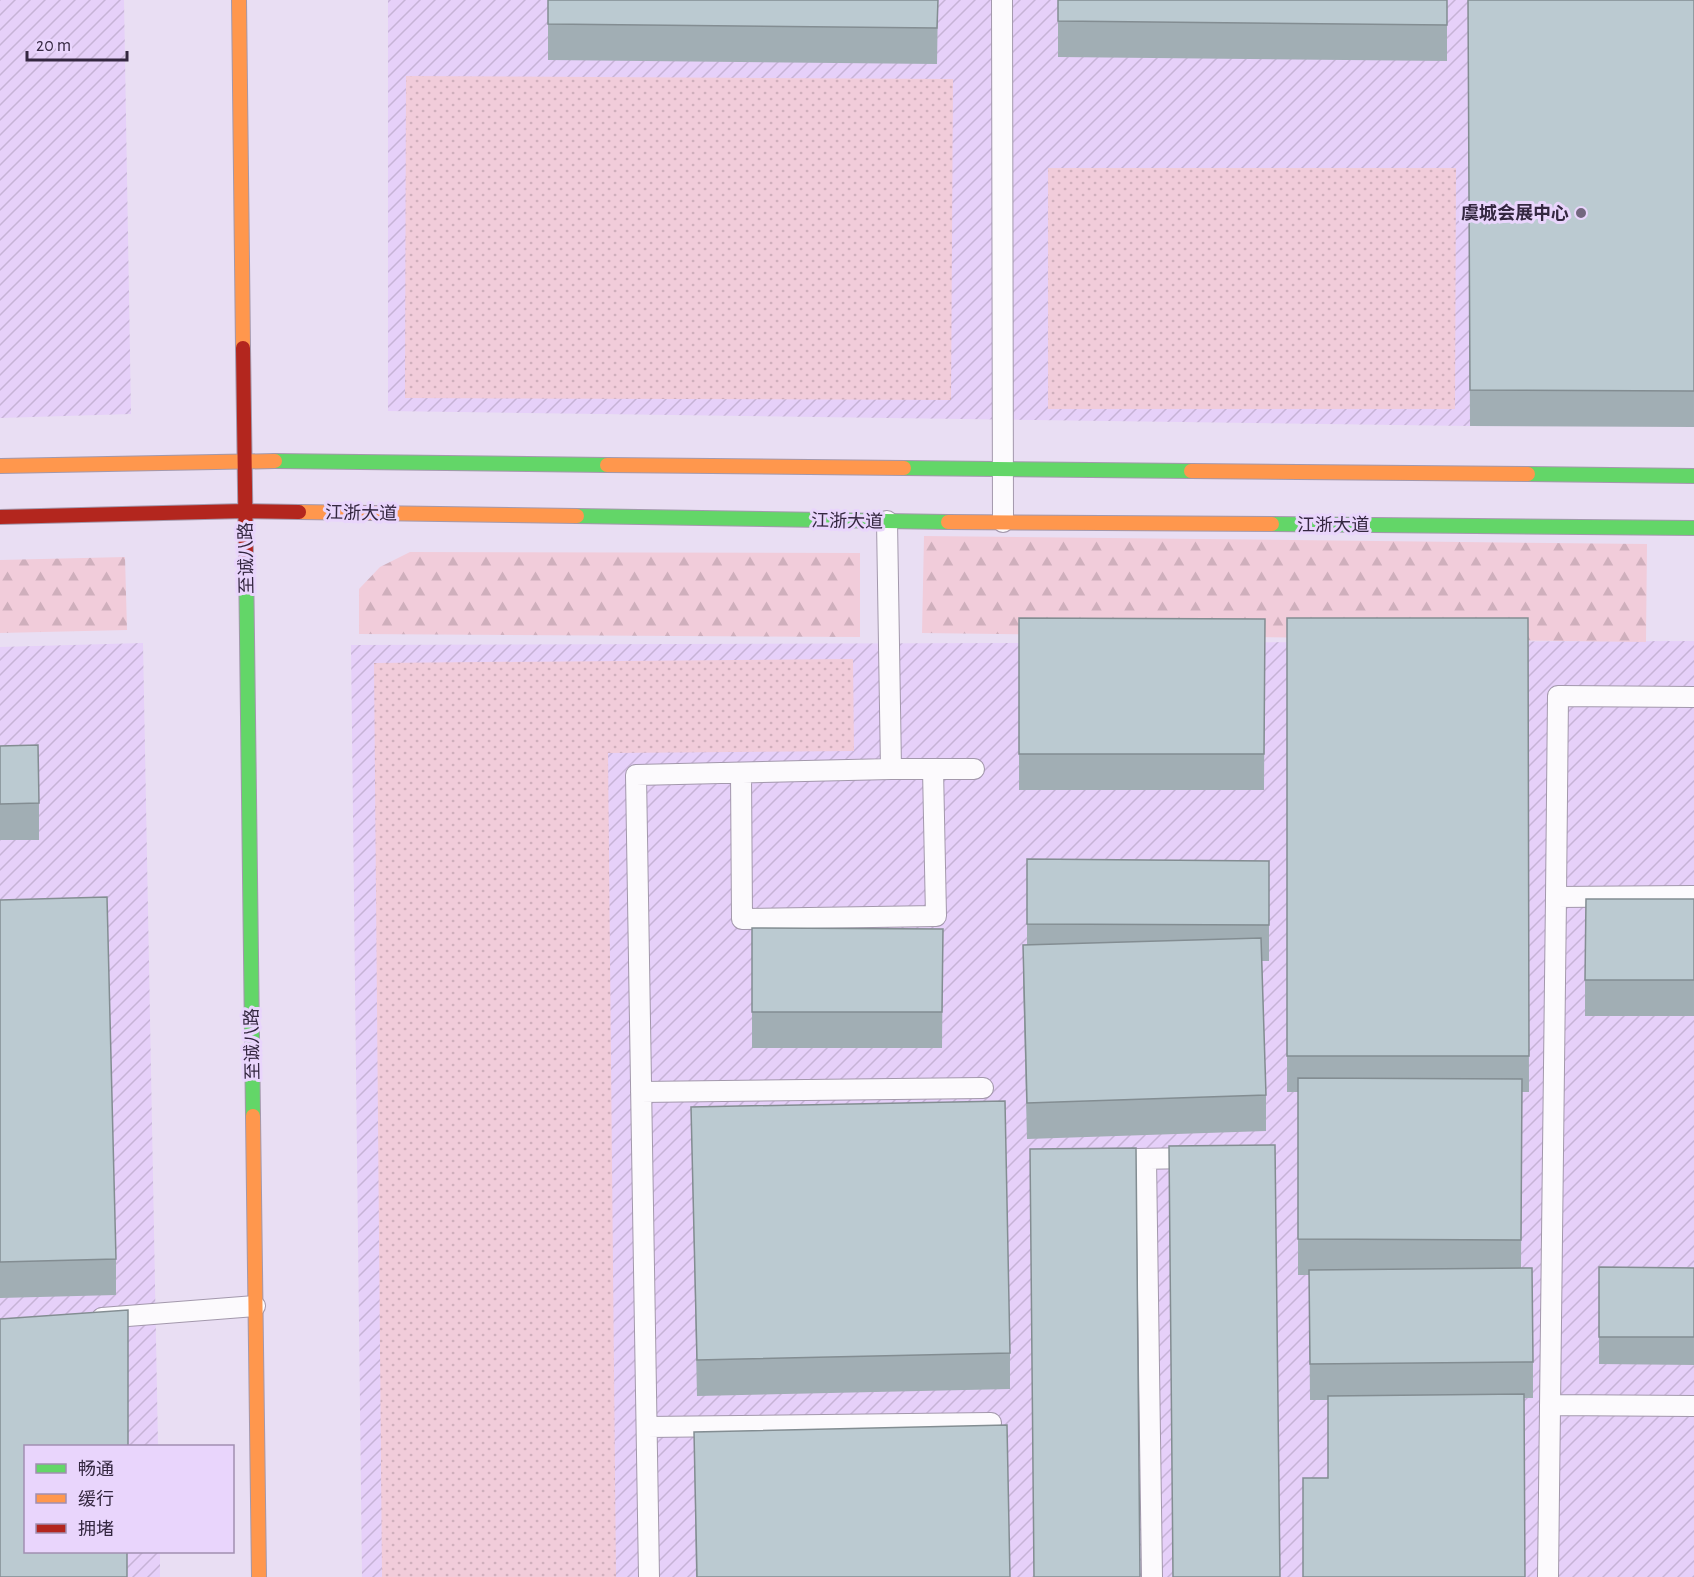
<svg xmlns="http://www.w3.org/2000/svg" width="1694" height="1577" font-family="'Alegreya Sans','Noto Sans SC',sans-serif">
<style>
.industrial{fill:url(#industrial-furrows)}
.grass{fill:url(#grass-dots)}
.forest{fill:url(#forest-firs)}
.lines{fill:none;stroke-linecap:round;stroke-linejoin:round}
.lane-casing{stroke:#a398ac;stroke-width:22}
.fast-casing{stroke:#a398ac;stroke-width:16}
.slow-casing{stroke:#a398ac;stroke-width:16}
.jam-casing{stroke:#a398ac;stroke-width:16}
.lane{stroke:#fcfafd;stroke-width:20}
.fast{stroke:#63d668;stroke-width:14}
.slow{stroke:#ff974d;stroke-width:14}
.jam{stroke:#b3261e;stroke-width:14}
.wall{fill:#a1aeb4}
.building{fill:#bbcad1;stroke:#838d92;stroke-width:1.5}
.poi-dot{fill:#73677f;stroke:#e9d5fc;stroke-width:2}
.labels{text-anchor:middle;stroke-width:6;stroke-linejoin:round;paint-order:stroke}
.poi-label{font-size:18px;font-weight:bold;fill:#342740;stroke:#e9d5fc;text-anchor:end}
.street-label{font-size:18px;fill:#342740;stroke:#e9d5fc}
</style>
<defs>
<pattern id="industrial-furrows" width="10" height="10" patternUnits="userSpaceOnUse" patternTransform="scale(1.5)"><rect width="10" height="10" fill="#e6d0f9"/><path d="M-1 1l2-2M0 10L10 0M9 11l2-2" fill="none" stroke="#c6b3d6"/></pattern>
<pattern id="grass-dots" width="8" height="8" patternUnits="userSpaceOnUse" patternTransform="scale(1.5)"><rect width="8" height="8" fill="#f1ccda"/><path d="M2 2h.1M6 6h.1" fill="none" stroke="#cfafbc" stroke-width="1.8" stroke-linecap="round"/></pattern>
<pattern id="forest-firs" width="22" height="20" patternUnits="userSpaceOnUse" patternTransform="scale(1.5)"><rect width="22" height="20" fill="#f1ccda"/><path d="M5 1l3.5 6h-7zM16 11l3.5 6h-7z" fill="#cfafbc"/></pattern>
</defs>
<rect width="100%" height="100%" fill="#e9def3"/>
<path class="industrial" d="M0 0H124L131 414 0 418Z
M388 0H1468L1470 426 388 411Z
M1694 641V1577H362L351 645Z
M143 643 158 1446H26V1552H160V1577H0V647Z"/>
<path class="grass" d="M406 76 953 79 951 400 405 398Z
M1048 168H1456L1455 409H1048Z
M853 659 854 751 608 753 616 1577H382L374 663Z"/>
<path class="forest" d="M924 536 1647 544 1646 642 922 633Z
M410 552 860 553V637L359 634V589L380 567Z
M125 557 127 630 0 633V560Z"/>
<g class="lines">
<g class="lane-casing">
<path id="lane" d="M1002 0 1003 522
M887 521 891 769H974
M1694 697 1558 696 1556 897 1694 896
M741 773 742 919 936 916 933 769
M641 1092 983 1088
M1135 1159 1195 1158
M1146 1159 1152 1577
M102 1318 255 1306
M1550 1405 1694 1406
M647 1427 991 1423
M649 1577 636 775 891 769
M1548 1577 1556 897"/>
</g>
<g class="fast-casing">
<path id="fast" d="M275 461 607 465
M904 468 1191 471
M1528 474 1694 476
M577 516 948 522
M1272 524 1694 528
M246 557 253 1116"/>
</g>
<g class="slow-casing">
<path id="slow" d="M239 0 243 348
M607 465 904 468
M0 466 275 461
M1191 471 1528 474
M299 512 577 516
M948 522 1272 524
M253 1116 259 1577"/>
</g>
<g class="jam-casing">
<path id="jam" d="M243 348 246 557
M0 517 245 511 299 512"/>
</g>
<use href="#lane" class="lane"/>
<use href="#fast" class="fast"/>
<use href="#slow" class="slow"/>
<use href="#jam" class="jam"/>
</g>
<path class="wall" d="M548 0H938L937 64 548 60Z
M1058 0H1447V61L1058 57Z
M1468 0H1694V427L1470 426Z
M1019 618 1265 619 1264 790H1019Z
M1287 618H1528L1529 1092H1522L1521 1268 1533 1362V1398H1524L1328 1478V1400H1310L1309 1275H1298V1092H1287Z
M0 746 39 803V840H0Z
M1027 859 1269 861V961H1262L1266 1095V1131L1027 1139 1023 981V945H1027Z
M1694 899V1016H1585V980Z
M0 900 116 1259V1295L0 1298Z
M752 928 943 929 942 1048H752Z
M691 1107 1010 1353V1389L697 1396Z
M1599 1267 1694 1268V1365L1599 1364Z
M694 1432 1010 1577H696Z"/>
<path class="building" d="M548 0H938L937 28 548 24Z
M1058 0H1447V25L1058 21Z
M1468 0H1694V391L1470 390Z
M1019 618 1265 619 1264 754H1019Z
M1287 618H1528L1529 1056H1287Z
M38 745 39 803 0 804V746Z
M1027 859 1269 861V925L1027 924Z
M107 897 116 1259 0 1262V900Z
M1586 899H1694V980H1585Z
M752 928 943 929 942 1012H752Z
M1261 938 1266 1095 1027 1103 1023 945Z
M1298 1078 1522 1079 1521 1240 1298 1239Z
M1005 1101 1010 1353 697 1360 691 1107Z
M1275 1145 1280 1577H1173L1169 1146Z
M1136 1148 1140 1577H1034L1030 1149Z
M1599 1267 1694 1268V1337H1599Z
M1532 1268 1533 1362 1310 1364 1309 1270Z
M128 1310V1446H26V1551H127V1577H0V1319Z
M1524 1394 1525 1577H1303V1478H1328V1396Z
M1007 1425 1010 1577H697L694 1432Z"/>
<circle class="poi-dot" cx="1581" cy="213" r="6"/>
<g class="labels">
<g class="poi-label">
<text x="1569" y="219">虞城会展中心</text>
</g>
<g class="street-label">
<text transform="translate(361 513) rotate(1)" y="6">江浙大道</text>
<text transform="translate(847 521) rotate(1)" y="6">江浙大道</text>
<text x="1333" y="531">江浙大道</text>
<text transform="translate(246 558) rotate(-91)" y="6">至诚八路</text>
<text transform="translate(252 1044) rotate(-91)" y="6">至诚八路</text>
</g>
</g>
<rect x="24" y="1445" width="210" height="108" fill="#e9d5fc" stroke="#a18fb1" stroke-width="1.5"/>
<rect x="36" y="1464" width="30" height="9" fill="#63d668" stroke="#a18fb1" stroke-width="1.5"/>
<text x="78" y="1475" font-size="18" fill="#342740">畅通</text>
<rect x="36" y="1494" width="30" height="9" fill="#ff974d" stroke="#a18fb1" stroke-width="1.5"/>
<text x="78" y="1505" font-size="18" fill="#342740">缓行</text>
<rect x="36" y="1524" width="30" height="9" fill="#b3261e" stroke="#a18fb1" stroke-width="1.5"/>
<text x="78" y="1535" font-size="18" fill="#342740">拥堵</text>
<path d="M27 51v9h100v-9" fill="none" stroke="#342740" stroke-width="3"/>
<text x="36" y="51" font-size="18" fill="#342740" stroke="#e9d5fc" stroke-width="4.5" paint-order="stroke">20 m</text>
</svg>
